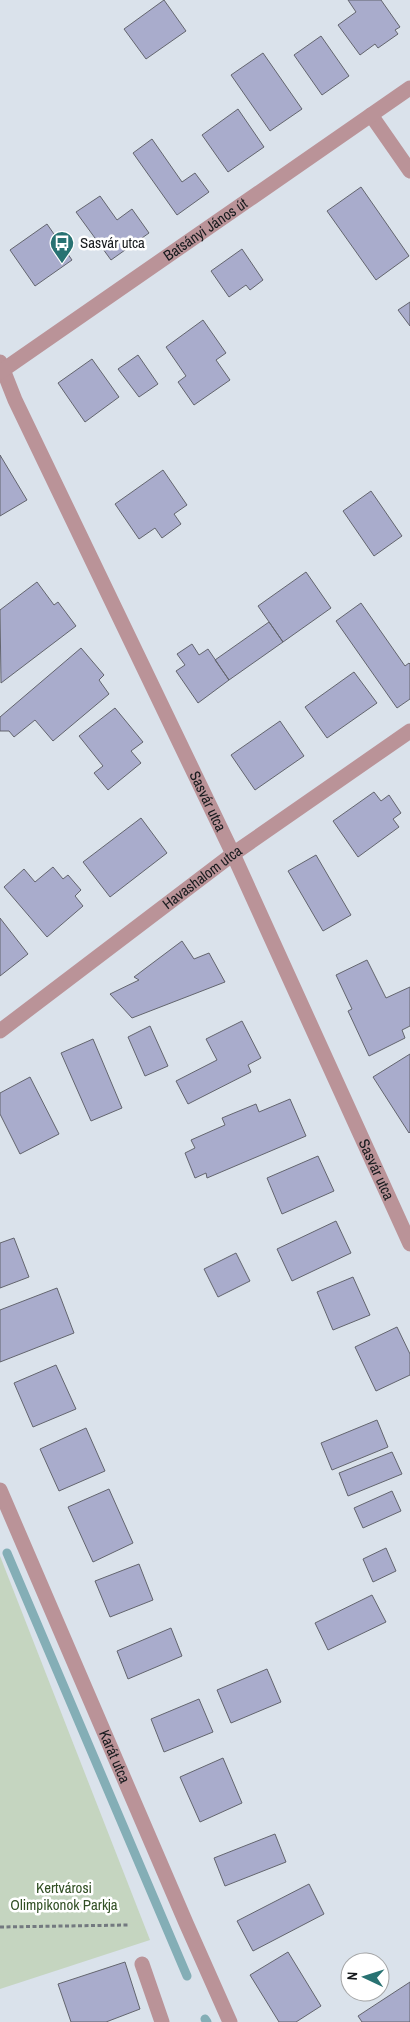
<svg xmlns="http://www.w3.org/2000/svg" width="410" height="2022" font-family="'Archivo Narrow',sans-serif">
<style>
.green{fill:#c5d5c0}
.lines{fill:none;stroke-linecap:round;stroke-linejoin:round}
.stream{stroke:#84aeb6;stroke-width:9}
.building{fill:#a9accc;stroke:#63656e}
.path{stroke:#73797f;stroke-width:3;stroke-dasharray:4 2.5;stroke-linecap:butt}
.minor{stroke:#ba9398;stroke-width:15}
.labels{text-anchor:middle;stroke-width:5;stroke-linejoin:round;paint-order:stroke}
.street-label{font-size:15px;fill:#181b1e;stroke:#fff}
.poi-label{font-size:15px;fill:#181b1e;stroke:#fff;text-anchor:start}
.park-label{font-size:15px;fill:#314f24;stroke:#fff}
</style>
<rect width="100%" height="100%" fill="#dae2eb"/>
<path class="green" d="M0 1556 150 1940 0 1989Z"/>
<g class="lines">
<path class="stream" d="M7 1553 187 1976
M205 2019 207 2022"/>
</g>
<path class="building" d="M164 0 186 31 146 59 124 29Z
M348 0H381L400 27 395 30 398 34 378 48 375 44 360 55 338 25 356 12Z
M321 36 349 76 322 95 294 55Z
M263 53 302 109 270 131 231 75Z
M238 109 264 147 228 172 202 135Z
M152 139 182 182 195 173 209 192 177 215 133 153Z
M361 187 409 256 376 280 327 211Z
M100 196 117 220 132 209 149 233 111 260 76 212Z
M47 224 72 260 35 286 10 250Z
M242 249 263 280 250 290 246 285 229 297 211 271Z
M410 302V326L398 310Z
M203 320 226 353 216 360 230 380 194 405 178 382 186 376 166 347Z
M138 355 158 384 139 397 118 369Z
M92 359 119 397 85 422 58 383Z
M0 455 27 500 0 516Z
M163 470 187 505 174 514 181 524 162 538 155 528 139 539 115 504Z
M371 491 402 536 374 556 343 511Z
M306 572 331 608 283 642 258 606Z
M37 582 54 605 58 602 76 626 1 683 0 610Z
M361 603 405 666 409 663 410 664V699L397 708 336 621Z
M269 622 283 642 229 680 215 660Z
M192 644 199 655 208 649 229 680 198 703 176 671 185 665 177 654Z
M81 648 104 675 99 680 109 694 53 741 35 720 14 737 9 731H0V717Z
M354 672 377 703 327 738 305 707Z
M115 708 143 742 131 751 141 763 108 790 94 773 103 766 79 736Z
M280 721 304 756 255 790 231 755Z
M374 792 381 801 389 795 401 813 393 819 399 827 358 857 333 821Z
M141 818 167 853 110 897 83 862Z
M316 855 351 915 323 931 288 871Z
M53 867 63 879 68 875 81 890 75 896 83 906 47 937 4 887 24 869 35 882Z
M0 918 28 954 0 976Z
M182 941 194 959 209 953 225 982 132 1018 110 994 139 980 134 977Z
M367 960 386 998 410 987V1026L402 1030 405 1038 369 1056 348 1011 352 1009 336 975Z
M242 1021 261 1058 248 1065 251 1072 188 1104 176 1081 217 1060 206 1039Z
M150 1026 168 1066 145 1076 128 1037Z
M93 1039 122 1108 91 1121 61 1053Z
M410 1054V1132L409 1133 373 1077Z
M30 1077 59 1134 20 1154 0 1114V1093Z
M290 1099 306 1136 207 1178 206 1173 195 1178 185 1153 195 1148 191 1140 225 1125 222 1118 256 1104 259 1112Z
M318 1156 334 1191 282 1214 267 1178Z
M336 1221 351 1253 292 1281 277 1249Z
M14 1238 29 1277 0 1288V1243Z
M236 1253 250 1281 218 1297 204 1269Z
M353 1277 370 1315 333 1330 317 1292Z
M57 1288 74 1333 0 1362V1310Z
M397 1327 410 1354V1375L376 1391 355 1347Z
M56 1365 76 1409 33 1427 14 1383Z
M377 1420 388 1447 332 1470 321 1443Z
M86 1428 105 1471 59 1491 40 1449Z
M392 1452 402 1474 348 1496 339 1473Z
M109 1489 133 1543 93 1562 68 1507Z
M392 1491 401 1511 363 1528 354 1508Z
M386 1548 396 1571 373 1582 363 1559Z
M139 1564 153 1600 110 1617 95 1581Z
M372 1595 386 1622 328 1650 315 1623Z
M171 1628 182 1656 128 1679 117 1651Z
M267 1669 281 1702 231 1723 217 1690Z
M199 1699 213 1732 164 1752 151 1719Z
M223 1758 242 1803 200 1822 180 1777Z
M275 1834 286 1862 225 1886 214 1858Z
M309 1884 324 1914 253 1951 237 1921Z
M288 1952 321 2006 296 2022H279L250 1975Z
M125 1962 140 2009 106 2022H71L58 1984Z
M410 1982V2022H362L358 2016Z"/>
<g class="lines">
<path class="path" d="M0 1927 128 1925"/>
<g class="minor">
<path d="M371 115 410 171"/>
<path id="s1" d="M0 362 15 400 233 854 410 1244"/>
<path id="s2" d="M0 372 410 88"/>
<path id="s3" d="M0 1031 233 854 410 731"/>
<path id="s4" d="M0 1490 186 1923 230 2022"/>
<path d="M142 1964 162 2022"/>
</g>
</g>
<defs>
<g id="bus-pin" transform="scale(1.25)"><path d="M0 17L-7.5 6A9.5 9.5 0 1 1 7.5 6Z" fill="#287272" stroke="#fff"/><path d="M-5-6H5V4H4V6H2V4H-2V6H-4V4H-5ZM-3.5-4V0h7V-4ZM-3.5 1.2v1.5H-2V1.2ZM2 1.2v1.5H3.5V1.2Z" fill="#fff"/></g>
</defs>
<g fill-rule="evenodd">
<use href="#bus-pin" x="62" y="243"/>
</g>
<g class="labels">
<g class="street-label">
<text dy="5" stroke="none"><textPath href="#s2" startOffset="250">Batsányi János út</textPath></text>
<text dy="5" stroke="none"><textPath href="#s1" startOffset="486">Sasvár utca</textPath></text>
<text dy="5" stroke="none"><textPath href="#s3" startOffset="254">Havashalom utca</textPath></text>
<text dy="5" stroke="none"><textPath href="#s1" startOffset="891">Sasvár utca</textPath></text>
<text dy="5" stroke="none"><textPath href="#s4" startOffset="290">Karát utca</textPath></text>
</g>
<g class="poi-label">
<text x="80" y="248">Sasvár utca</text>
</g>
<g class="park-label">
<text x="64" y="1893">Kertvárosi<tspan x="64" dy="17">Olimpikonok Parkja</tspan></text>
</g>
</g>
<g transform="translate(365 1977) rotate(274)"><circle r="24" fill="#ffffff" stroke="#a3a4a5"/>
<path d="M0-4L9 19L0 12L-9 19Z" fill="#287272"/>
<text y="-8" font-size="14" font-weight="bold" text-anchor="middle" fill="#181b1e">N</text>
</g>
</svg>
